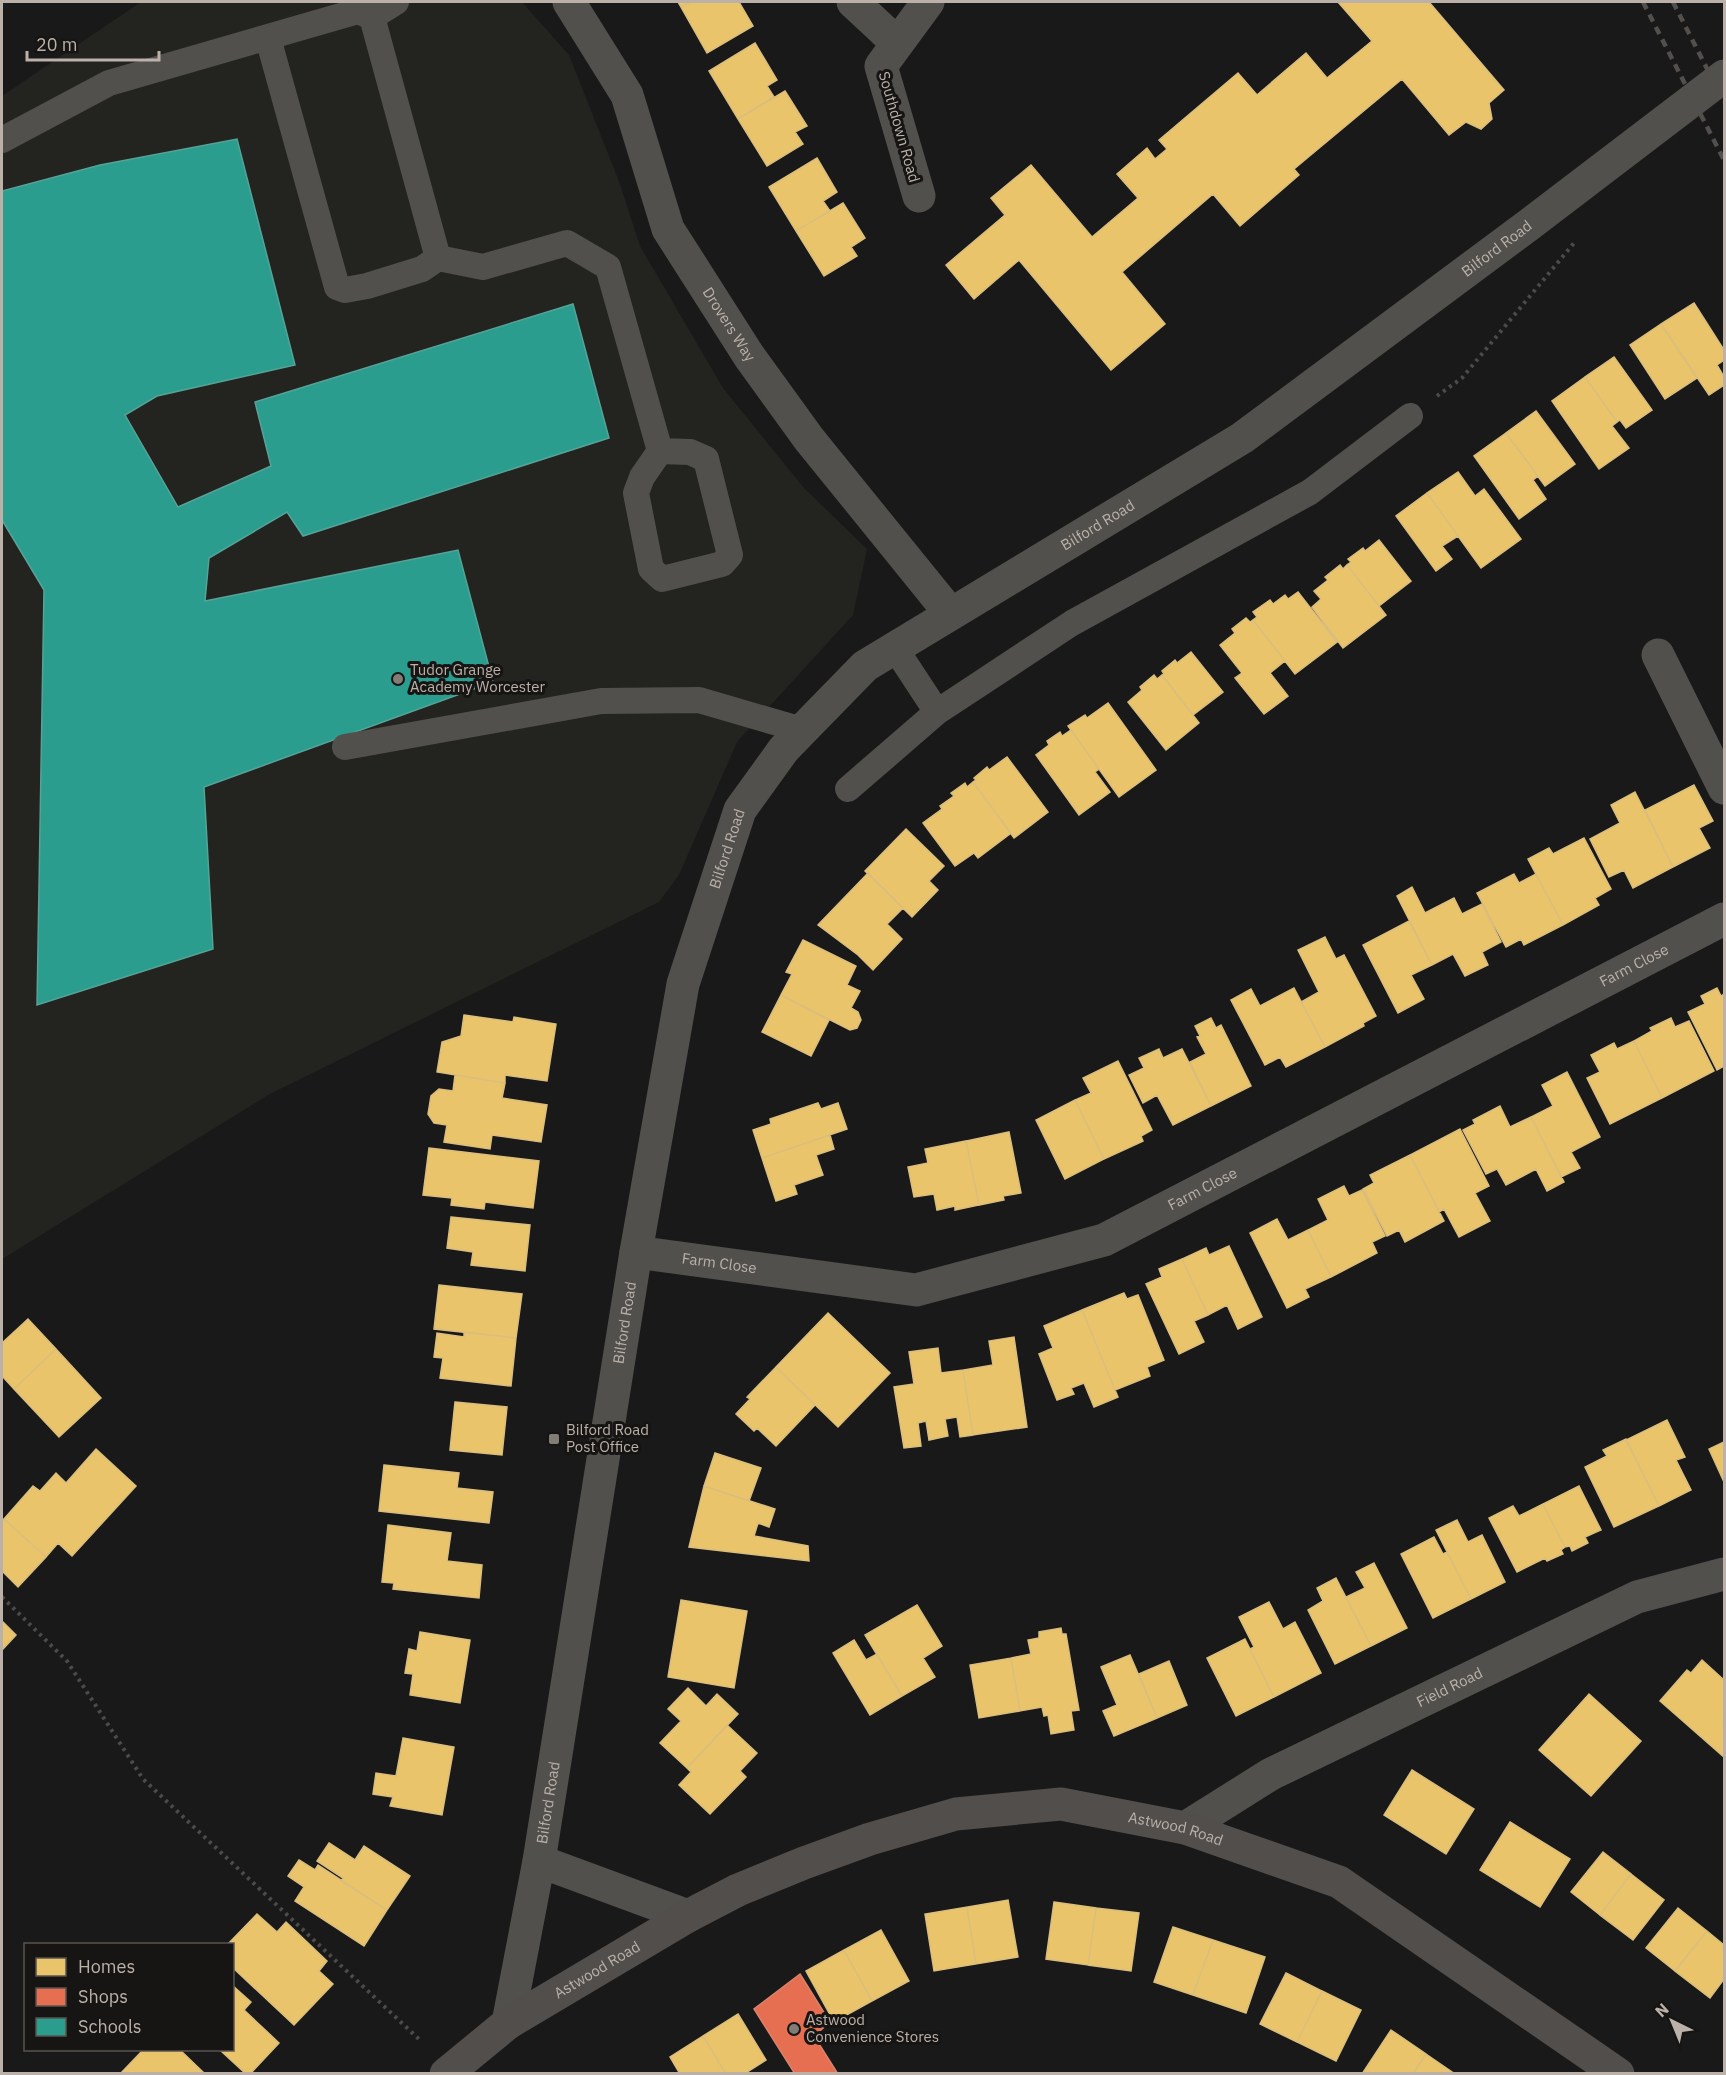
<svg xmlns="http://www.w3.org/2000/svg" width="1726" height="2075" font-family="'IBM Plex Sans',sans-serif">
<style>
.built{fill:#232320}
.homes{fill:#e9c46a;stroke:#dbbe7d;stroke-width:1.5}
.shops{fill:#e76f51;stroke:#da836b;stroke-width:1.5}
.schools{fill:#2a9d8f;stroke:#56a397;stroke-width:1.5}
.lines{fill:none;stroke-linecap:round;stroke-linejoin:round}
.path{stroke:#4d4b49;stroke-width:4;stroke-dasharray:3 4.5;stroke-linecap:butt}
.service{stroke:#52504d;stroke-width:26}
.minor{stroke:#52504d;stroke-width:33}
.tertiary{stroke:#52504d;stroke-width:33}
.secondary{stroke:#514e4c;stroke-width:33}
.rail{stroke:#524f4d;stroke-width:4.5;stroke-dasharray:8 6;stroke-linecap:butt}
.poi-dot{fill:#827c77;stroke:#161513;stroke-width:2}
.labels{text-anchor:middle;stroke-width:6;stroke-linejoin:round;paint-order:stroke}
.street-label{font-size:15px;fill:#bbb1a9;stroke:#161513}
.poi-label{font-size:15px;fill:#bbb1a9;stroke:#161513;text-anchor:start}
</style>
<rect width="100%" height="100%" fill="#191919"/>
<path class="built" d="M141 2H522L569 55 620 184 640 246 723 388 804 488 867 549 853 615 737 742 679 875 659 902 270 1094 2 1259V96Z"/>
<path class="homes" d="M678 2H691L681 7Z
M691 2H739L753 26 707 53 681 7Z
M1338 2H1429L1504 90 1489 103 1492 119 1481 129 1466 122 1449 135 1402 79 1294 169 1299 175 1240 226 1213 194 1122 272 1165 324 1111 370 1019 260 974 299 946 265 1005 215 991 198 1031 165 1092 237 1138 198 1117 174 1147 148 1155 159 1167 149 1159 140 1238 73 1257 95 1306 53 1327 78 1372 41Z
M755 43 777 80 767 86 774 97 738 119 709 71Z
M785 91 807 126 795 132 803 144 767 166 738 119Z
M817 158 837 192 823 201 830 211 796 231 769 187Z
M843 203 865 238 851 247 857 256 824 276 796 231Z
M1694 303 1724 350V360L1717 365 1724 377V385L1709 395 1661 324Z
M1661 324 1697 378 1665 399 1630 345Z
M1614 357 1652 410 1626 428 1620 420 1617 422 1585 377Z
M1585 377 1617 422 1612 426 1629 448 1599 469 1552 401Z
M1536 411 1575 464 1545 486 1506 433Z
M1506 433 1538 476 1533 480 1546 499 1519 519 1474 456Z
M1458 472 1475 496 1484 489 1521 539 1481 568 1427 493Z
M1427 493 1458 536 1442 546 1452 559 1436 571 1396 516Z
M1379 540 1411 581 1379 606 1347 565 1351 562 1348 559 1363 548 1365 551Z
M1340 565 1343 569 1347 565 1386 615 1343 648 1312 607 1321 599 1314 591 1328 580 1325 577Z
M1298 592 1337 642 1295 674 1253 620 1257 617 1253 612 1270 600 1273 604 1285 595 1288 599Z
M1246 618 1250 622 1253 620 1285 661 1270 673 1288 696 1264 714 1235 678 1242 673 1220 645 1235 633 1232 629Z
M1191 652 1223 692 1193 715 1162 675 1164 674 1162 671 1175 660 1177 663Z
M1154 675 1157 679 1162 675 1199 723 1166 750 1128 702 1142 690 1140 687Z
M1108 703 1156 770 1119 797 1068 726 1085 715 1087 718Z
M1071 730 1099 769 1095 772 1110 792 1079 815 1036 755 1049 745 1047 741 1060 732 1062 736Z
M1007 757 1048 812 1014 838 973 782 976 780 974 778 987 767 989 770Z
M973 782 1011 833 978 858 974 853 955 866 923 823 942 809 940 806 954 796 951 793 965 783 967 787Z
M1694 785 1713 821 1699 828 1710 848 1673 867 1645 810Z
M1635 792 1673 867 1633 888 1624 870 1609 877 1590 839 1620 823 1611 805Z
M906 829 944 866 929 881 938 890 912 917 865 871Z
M1584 838 1611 889 1595 898 1599 905 1563 925 1528 859 1549 848 1553 854Z
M868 873 903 908 887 924 902 939 873 970 858 955 818 925Z
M1514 874 1519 883 1536 874 1563 925 1524 945 1521 939 1506 947 1477 893Z
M1412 887 1425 913 1454 898 1462 914 1482 904 1501 942 1482 952 1488 965 1465 976 1453 954 1432 965 1397 896Z
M1409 921 1432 965 1411 975 1424 999 1398 1013 1363 945Z
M1325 937 1336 959 1344 955 1376 1016 1363 1023 1364 1026 1325 1047 1301 1002 1319 992 1298 950Z
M803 940 856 966 847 985 860 991 851 1008 858 1012 861 1020 857 1028 850 1030 781 995 792 974 786 972Z
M1294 988 1325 1047 1286 1067 1280 1057 1265 1065 1231 1000 1251 989 1260 1006Z
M1717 988 1721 996 1724 994V1066L1717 1070 1688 1012 1705 1004 1701 996Z
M781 995 829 1020 811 1056 762 1032Z
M464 1015 513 1022 514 1017 556 1024 547 1081 505 1075V1083L437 1072 442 1042 461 1036Z
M1211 1018 1216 1028 1221 1025 1251 1086 1211 1106 1190 1062 1206 1054 1197 1037 1200 1036 1195 1026Z
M1671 1018 1675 1027 1689 1021 1714 1071 1662 1098 1634 1041 1652 1031 1650 1028Z
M1634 1041 1662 1098 1610 1124 1587 1078 1600 1072 1591 1055 1614 1043 1617 1049Z
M1159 1049 1163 1058 1182 1049 1211 1106 1173 1125 1157 1095 1143 1103 1129 1075 1144 1068 1139 1058Z
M1118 1061 1152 1130 1141 1136 1143 1141 1104 1159 1075 1100 1091 1093 1083 1078Z
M1567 1072 1600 1137 1571 1152 1580 1168 1561 1177 1531 1117 1553 1106 1542 1085Z
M455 1075 505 1083 502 1098 547 1105 541 1142 492 1135 490 1149 444 1142 447 1125 434 1123 428 1114 431 1096 439 1089 453 1091Z
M1075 1100 1104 1159 1065 1179 1036 1120Z
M818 1103 821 1109 838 1103 847 1129 762 1158 753 1130 771 1124 770 1119Z
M1500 1106 1510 1127 1531 1117 1564 1182 1547 1191 1536 1169 1506 1185 1497 1169 1486 1174 1463 1130 1475 1124 1473 1120Z
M1460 1129 1489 1186 1475 1193 1490 1221 1459 1237 1444 1209 1439 1212 1410 1155Z
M1009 1132 1021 1193 1003 1196 1004 1200 979 1205 966 1141Z
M830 1135 834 1149 816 1155 823 1175 794 1185 797 1194 776 1201 762 1158Z
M966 1141 979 1205 955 1210V1206L937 1210 934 1194 914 1197 908 1167 928 1163 925 1149Z
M429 1148 539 1161 533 1208 485 1202 484 1209 451 1205 452 1198 423 1195Z
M1410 1155 1444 1221 1405 1242 1399 1230 1387 1236 1363 1189 1374 1183 1370 1175Z
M1344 1186 1349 1196 1362 1190 1385 1236 1372 1242 1377 1253 1331 1277 1308 1230 1328 1220 1318 1199Z
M451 1217 530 1225 525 1271 471 1265 473 1252 447 1248Z
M1277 1219 1288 1240 1308 1230 1331 1277 1305 1289 1309 1297 1287 1308 1250 1233Z
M1229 1246 1262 1317 1238 1329 1227 1305 1208 1315 1182 1259 1206 1248 1209 1255Z
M1182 1259 1208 1315 1194 1321 1204 1342 1179 1354 1146 1284 1162 1277 1159 1269Z
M439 1285 522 1294 516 1338 434 1329Z
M1124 1293 1127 1299 1138 1295 1164 1360 1147 1367 1150 1376 1115 1390 1082 1310Z
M1082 1310 1118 1397 1094 1407 1084 1383 1071 1388 1074 1394 1057 1400 1039 1354 1053 1348 1044 1326Z
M828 1313 890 1373 838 1427 776 1367Z
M28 1319 56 1349 14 1389 2 1376V1343Z
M464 1332 516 1338 511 1386 440 1378 443 1358 434 1357 437 1333 464 1337Z
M1014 1337 1027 1427 973 1435 963 1370 993 1365 989 1341Z
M938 1348 941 1373 963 1370 973 1435 960 1437 957 1417 945 1419 948 1436 929 1440 926 1421 918 1423 921 1446 904 1448 894 1387 914 1384 909 1352Z
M56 1349 101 1398 59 1437 14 1389Z
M776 1367 815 1405 776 1446 757 1428 754 1431 736 1414 750 1399 747 1397Z
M455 1402 507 1407 502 1455 450 1450Z
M1667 1420 1685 1457 1676 1460 1691 1490 1659 1506 1626 1440Z
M1626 1439 1659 1506 1614 1527 1585 1467 1607 1456 1603 1450Z
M1724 1442V1482L1709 1449Z
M96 1449 136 1486 72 1556 58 1543 46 1557 4 1519 33 1486 40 1491 56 1473 66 1483Z
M715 1453 761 1468 749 1501 704 1486Z
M384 1465 459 1473 457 1488 493 1492 489 1523 379 1511Z
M704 1486 775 1509 769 1527 758 1523 754 1536 808 1546 809 1561 689 1547Z
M1579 1486 1601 1530 1585 1537 1588 1543 1572 1551 1570 1546 1565 1547 1543 1504Z
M1543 1504 1565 1547 1561 1550 1563 1554 1547 1561 1545 1558 1517 1572 1489 1518 1513 1506 1519 1516Z
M4 1519 46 1557 18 1587 2 1571V1521Z
M1457 1520 1468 1542 1482 1535 1505 1582 1471 1599 1436 1530Z
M388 1525 451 1533 447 1561 482 1565 479 1598 393 1589 394 1583 382 1582Z
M1434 1537 1443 1554 1447 1552 1471 1599 1433 1618 1401 1554Z
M1374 1563 1407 1628 1371 1646 1346 1597 1365 1588 1356 1572Z
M1336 1578 1371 1646 1335 1664 1308 1610 1323 1601 1317 1588Z
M681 1600 747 1611 734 1688 668 1677Z
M1269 1602 1283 1629 1295 1622 1321 1673 1274 1697 1250 1649 1254 1647 1239 1617Z
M917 1605 942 1646 923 1658 935 1677 902 1696 865 1635Z
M2 1621 16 1635 2 1650Z
M1061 1628 1062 1634H1066L1079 1710 1071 1711 1074 1730 1051 1734 1048 1715 1044 1716 1042 1707 1020 1711 1011 1658 1031 1654 1028 1640 1039 1638V1632Z
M420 1632 470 1640 460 1703 410 1695 413 1674 405 1673 409 1649 417 1651Z
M1245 1639 1274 1697 1236 1716 1207 1658Z
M854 1640 866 1660 877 1654 902 1696 870 1715 833 1653Z
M1130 1655 1157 1718 1114 1736 1103 1711 1117 1705 1101 1667Z
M1011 1658 1020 1711 979 1718 970 1665Z
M1702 1660 1724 1680V1719L1723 1721 1724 1722V1757L1660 1701 1687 1670 1691 1673Z
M1169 1661 1187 1705 1157 1718 1139 1674Z
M688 1688 706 1706 717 1694 738 1714 687 1768 660 1743 681 1721 668 1709Z
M1589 1694 1641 1741 1591 1796 1539 1750Z
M727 1725 757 1753 740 1771 746 1777 710 1814 679 1785 691 1772 687 1768Z
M403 1738 454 1747 442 1815 390 1806 393 1797 373 1794 376 1773 396 1776Z
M1412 1770 1474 1809 1446 1854 1384 1815Z
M1510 1822 1570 1859 1540 1907 1480 1870Z
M329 1843 355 1860 364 1846 410 1876 387 1910 341 1881 343 1878 317 1861Z
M1603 1852 1631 1874 1600 1915 1571 1892Z
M299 1860 315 1870 318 1865 387 1910 364 1946 295 1901 304 1887 288 1876Z
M1631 1874 1664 1900 1633 1940 1600 1915Z
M1008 1900 1018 1957 976 1964 967 1907Z
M1054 1902 1096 1908 1088 1965 1046 1959Z
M967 1907 976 1964 934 1971 925 1914Z
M1096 1908 1139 1913 1131 1971 1088 1965Z
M1678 1908 1707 1931 1675 1971 1646 1948Z
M257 1914 277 1932 286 1922 327 1961 319 1971 333 1984 294 2025 232 1967V1944H228Z
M1173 1927 1213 1940 1193 1995 1154 1982Z
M881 1930 909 1981 872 2001 844 1950Z
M1707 1931 1724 1945V1979L1710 1998 1675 1971Z
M1213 1940 1265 1957 1246 2013 1193 1995Z
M844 1950 872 2001 834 2022 806 1971Z
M1286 1973 1322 1991 1297 2042 1260 2024Z
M232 1985 251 2002 244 2010 279 2043 250 2074H246L220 2050H232Z
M1322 1991 1361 2010 1336 2061 1297 2042Z
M738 2014 766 2060 744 2074H726L703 2036Z
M1391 2030 1426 2054 1413 2074H1362Z
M703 2036 726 2074H680L670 2057Z
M143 2050H180L205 2074 121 2073Z
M1426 2054 1455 2074H1413Z"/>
<path class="shops" d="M800 1974 830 2022 814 2036 838 2074H795L754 2009Z"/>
<path class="schools" d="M237 139 295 365 157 396 125 415 178 507 271 466 255 402 573 304 609 438 303 536 287 512 209 558 205 601 458 550 493 682 204 787 213 949 37 1005 44 590 2 520V191L100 165Z"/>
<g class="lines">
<path class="path" d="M1437 396 1462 378 1574 243
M2 1597 67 1661 143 1779 422 2042"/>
<path class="service" d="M372 17 438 258
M372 17 396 2
M268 38 337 287 345 290 367 286 422 269 438 258 483 267 567 243 608 267 660 451
M2 140 109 83 358 11 372 17
M660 451 690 452 706 459 730 555 722 564 662 579 651 569 636 493 642 477Z
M895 648 937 712
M345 747 601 701 699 700 802 730
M848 789 937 712 1072 623 1310 492 1410 416"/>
<g class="minor">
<path id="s1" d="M569 2 627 95 668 229 749 356 809 439 950 613"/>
<path d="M853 2 897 43"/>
<path d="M919 196 881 66 928 2"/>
<path d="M1658 655 1724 788"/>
<path id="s2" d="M636 1252 916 1290 1104 1240 1724 919"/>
<path id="s3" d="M1185 1828 1271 1774 1637 1597 1724 1574"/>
</g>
<g class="tertiary">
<path d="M539 1861 688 1916"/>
<path id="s4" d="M508 2023 539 1861 636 1252 683 984 740 810 784 749 865 666 1242 438 1530 224 1724 76"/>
</g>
<path class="secondary" id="s5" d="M446 2074 508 2023 688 1916 738 1890 804 1863 870 1839 956 1814 1061 1804 1185 1828 1339 1882 1618 2074"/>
<path class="rail" d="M1643 2 1724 160
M1673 2 1724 102"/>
</g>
<g class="poi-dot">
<circle cx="398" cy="679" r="6"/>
<rect x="548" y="1433" width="12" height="12" rx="3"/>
<circle cx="794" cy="2029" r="6"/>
</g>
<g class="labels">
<g class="street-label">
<text transform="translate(899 127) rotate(74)" y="5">Southdown Road</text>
<text dy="5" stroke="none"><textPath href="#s4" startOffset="2186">Bilford Road</textPath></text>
<text dy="5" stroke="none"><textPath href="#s1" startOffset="363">Drovers Way</textPath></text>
<text dy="5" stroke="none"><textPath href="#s4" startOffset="1700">Bilford Road</textPath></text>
<text dy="5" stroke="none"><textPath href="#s4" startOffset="1196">Bilford Road</textPath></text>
<text dy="5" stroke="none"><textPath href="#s2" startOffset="1074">Farm Close</textPath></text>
<text dy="5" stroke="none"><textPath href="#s2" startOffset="588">Farm Close</textPath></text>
<text dy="5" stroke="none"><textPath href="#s2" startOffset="84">Farm Close</textPath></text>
<text dy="5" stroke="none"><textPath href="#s4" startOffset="710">Bilford Road</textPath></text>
<text dy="5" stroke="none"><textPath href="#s3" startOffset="300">Field Road</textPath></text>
<text dy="5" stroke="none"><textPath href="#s4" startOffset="224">Bilford Road</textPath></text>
<text dy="5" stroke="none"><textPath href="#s5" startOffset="800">Astwood Road</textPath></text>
<text dy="5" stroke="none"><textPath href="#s5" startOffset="184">Astwood Road</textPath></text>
</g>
<g class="poi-label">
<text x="410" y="675">Tudor Grange<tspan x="410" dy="17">Academy Worcester</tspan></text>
<text x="566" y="1435">Bilford Road<tspan x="566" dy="17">Post Office</tspan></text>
<text x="806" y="2025">Astwood<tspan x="806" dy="17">Convenience Stores</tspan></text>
</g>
</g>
<rect width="1726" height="2075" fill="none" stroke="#bbb1a9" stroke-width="6"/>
<rect x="24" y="1943" width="210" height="108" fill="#161513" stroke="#58534f" stroke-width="1.5"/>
<rect x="36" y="1958" width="30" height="18" fill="#e9c46a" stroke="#58534f" stroke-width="1.5"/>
<text x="78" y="1973" font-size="18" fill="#bbb1a9">Homes</text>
<rect x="36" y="1988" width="30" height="18" fill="#e76f51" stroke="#58534f" stroke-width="1.5"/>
<text x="78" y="2003" font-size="18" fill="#bbb1a9">Shops</text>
<rect x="36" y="2018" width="30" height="18" fill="#2a9d8f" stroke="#58534f" stroke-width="1.5"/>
<text x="78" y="2033" font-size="18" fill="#bbb1a9">Schools</text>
<g transform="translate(1672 2021) rotate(317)" stroke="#161513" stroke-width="4.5" paint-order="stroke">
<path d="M0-4.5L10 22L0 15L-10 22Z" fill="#bbb1a9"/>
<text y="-9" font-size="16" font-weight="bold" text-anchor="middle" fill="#bbb1a9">N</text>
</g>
<path d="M27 51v9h132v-9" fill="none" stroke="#bbb1a9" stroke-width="3"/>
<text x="36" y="51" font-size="18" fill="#bbb1a9" stroke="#161513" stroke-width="4.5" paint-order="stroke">20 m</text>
</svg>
